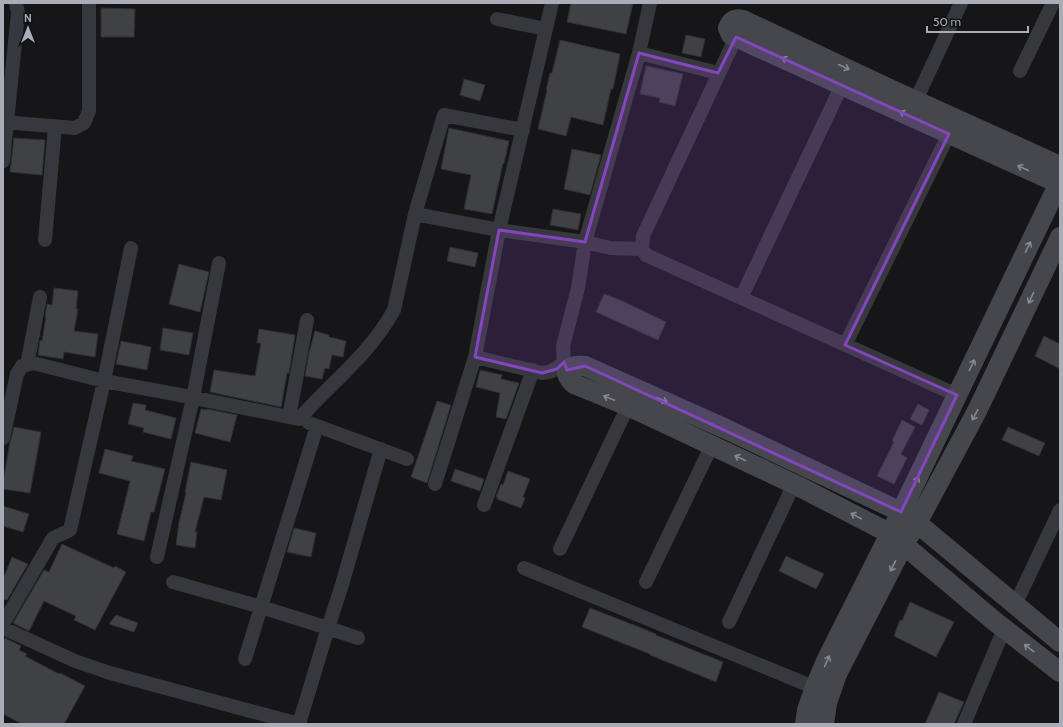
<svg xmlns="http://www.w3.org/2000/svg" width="1063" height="727" font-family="Cabin,sans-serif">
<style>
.building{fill:#404145;stroke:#303034}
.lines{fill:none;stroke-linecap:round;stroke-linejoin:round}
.street{stroke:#37383d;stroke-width:14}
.secondary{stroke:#45474d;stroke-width:20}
.oneway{stroke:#858993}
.marked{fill:#8446be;fill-opacity:0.2;stroke:#8446be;stroke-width:3;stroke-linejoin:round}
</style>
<rect width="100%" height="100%" fill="#161618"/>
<path class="building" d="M571 3H633L626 34 567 22Z
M101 8 135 9 134 37H101Z
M686 35 705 39 701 57 682 53Z
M560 40 620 54 613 89H611L603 125 571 117 566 136 538 129 547 90H546L550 73H552Z
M646 66 683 74 675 106 659 102 660 98 640 94Z
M464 79 485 85 480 101 460 95Z
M449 128 509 141 504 164 503 163 492 214 464 209 471 175 441 169Z
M14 138 45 140 42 175 10 172Z
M572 149 601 155 590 195 564 189Z
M553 209 581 214 578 230 550 225Z
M450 247 478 253 475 267 447 261Z
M179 264 209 272 200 312 169 304Z
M54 288 78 291 76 309H78L74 331 98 334 95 357 64 352 63 359 38 355 40 340 42 341 46 317H45L47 304 52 305Z
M604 294 620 300 666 322 658 340 596 312Z
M163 328 193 333 189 355 160 350Z
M259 329 295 335 289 373H287L281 407 210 392 214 370 255 376 261 343H257Z
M315 331 329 335V337L346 341 343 357 332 355 329 369 325 368 322 379 305 376 309 353Z
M1044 336 1060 344V369L1035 356Z
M121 341 151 347 147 370 116 364Z
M480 370 502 375 501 379 519 383 506 419 496 417 500 393 476 387Z
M437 401 451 405 427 483 411 477Z
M133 403 146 405 145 410 176 418 171 439 143 432 144 428 128 424Z
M918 404 929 410 922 425 910 419Z
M201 409 207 410V409L237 415 230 442 195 433Z
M902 420 915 427 901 454 907 458 894 484 877 476 894 442 892 441Z
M14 427 41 432 30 493 3 489V482L10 442Z
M1008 427 1045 443 1039 456 1002 440Z
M105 449 133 456 131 461 165 469 154 512H151L144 541 117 534 130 481 99 473Z
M191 462 227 470 221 500 204 497 195 532H197L195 548 176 545 179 522 186 493 185 492Z
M455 469 484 479 480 491 451 481Z
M508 471 530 479 523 497 525 498 521 508 497 499 498 497H496L501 484 503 485Z
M3 506 29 514 23 532 3 526Z
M294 528 316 533 311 557 287 552Z
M62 544 114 568 115 566 126 572 95 630 74 620 76 616 44 601 29 631 13 623 44 570 49 572Z
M786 556 824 574 816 589 779 571Z
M12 557 28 564 7 600 3 599V579Z
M910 602 954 622 936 657 894 636 900 620 902 621Z
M590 608 639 627 656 634V635L723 662 716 682 650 655V654L582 627Z
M116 615 138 623 134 632 109 624Z
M5 638 21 646 19 650 27 654 25 656 59 674 60 673 85 686 64 724H22L3 714V642Z
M939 692 964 702 954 724H925Z"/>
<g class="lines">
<path class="street" d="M552 3 499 230 475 357 542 373C553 372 556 369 564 362
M497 19 546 29
M736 37 643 236 642 249 646 255 957 395
M639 53 718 73
M1020 71 1053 3
M916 100 961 3
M3 122 75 128 84 123 89 111V3
M3 161 18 13 16 3
M415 214 499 230 585 242 610 248 642 249
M45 240 55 126
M741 298 842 85
M845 345 949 134
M27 365 40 297
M567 370 564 362 563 346 578 288 585 242 639 53 650 3
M289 417 307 320
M309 423 407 459
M3 438 17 374 22 366 33 363 104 381 175 394 299 419C331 383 370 354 394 310L415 214 444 115 523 130
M435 484 475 357
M484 505 533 370
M560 549 628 406
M157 557 193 398 219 263
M524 568 823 691
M646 582 712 445
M1015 605 1060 510
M729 622 794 484
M3 624 53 538 70 530 104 381 131 248
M3 628 75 661 110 673 299 724 328 628 261 607 173 582
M358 638 328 628 341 588 381 449
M245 659 317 426
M964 724 1004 629"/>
<path class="secondary" d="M1060 166 890 89 743 20C735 18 731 21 728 28L731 35 1060 184
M1060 642 917 523 901 512 726 429 585 366C569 364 560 371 574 384L628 406 798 486 891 534 993 620 1060 672
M805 724 807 710 815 687 827 659 901 512 1060 181
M824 724 827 703 837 674 904 544 917 523 977 411 1060 237"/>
</g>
<defs><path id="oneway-shaft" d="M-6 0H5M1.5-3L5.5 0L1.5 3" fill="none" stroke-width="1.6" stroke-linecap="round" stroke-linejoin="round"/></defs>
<g class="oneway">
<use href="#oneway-shaft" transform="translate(787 60) rotate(-156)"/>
<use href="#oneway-shaft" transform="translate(844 67) rotate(25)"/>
<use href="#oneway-shaft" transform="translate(905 114) rotate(-155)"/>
<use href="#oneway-shaft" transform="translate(1023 168) rotate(-156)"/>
<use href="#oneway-shaft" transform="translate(1028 247) rotate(-64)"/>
<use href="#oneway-shaft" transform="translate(1031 298) rotate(115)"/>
<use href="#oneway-shaft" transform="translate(972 365) rotate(-64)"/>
<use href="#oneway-shaft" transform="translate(609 398) rotate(-158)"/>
<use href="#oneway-shaft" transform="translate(662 400) rotate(24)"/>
<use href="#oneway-shaft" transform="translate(975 415) rotate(118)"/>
<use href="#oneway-shaft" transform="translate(740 458) rotate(-155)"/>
<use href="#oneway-shaft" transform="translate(916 482) rotate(-64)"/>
<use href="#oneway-shaft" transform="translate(856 516) rotate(-152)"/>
<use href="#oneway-shaft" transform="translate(893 566) rotate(117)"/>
<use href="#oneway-shaft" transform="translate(1029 648) rotate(-142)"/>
<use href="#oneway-shaft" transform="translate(827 661) rotate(-66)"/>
</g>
<path class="marked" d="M736 37 949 134 845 345 957 395 901 512 585 366 567 370 564 362 557 369 542 373 475 357 499 230 585 242 639 53 718 73Z"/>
<rect width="1063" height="727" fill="none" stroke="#a8adb8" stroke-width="8"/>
<g transform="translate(28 28)" stroke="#111113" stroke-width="3" paint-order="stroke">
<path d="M0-3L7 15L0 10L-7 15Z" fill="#a8adb8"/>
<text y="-6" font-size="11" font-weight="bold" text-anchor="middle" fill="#a8adb8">N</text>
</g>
<path d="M927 26v6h101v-6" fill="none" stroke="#a8adb8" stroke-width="2"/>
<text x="933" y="26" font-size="12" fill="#a8adb8" stroke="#111113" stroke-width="3" paint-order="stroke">50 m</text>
</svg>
